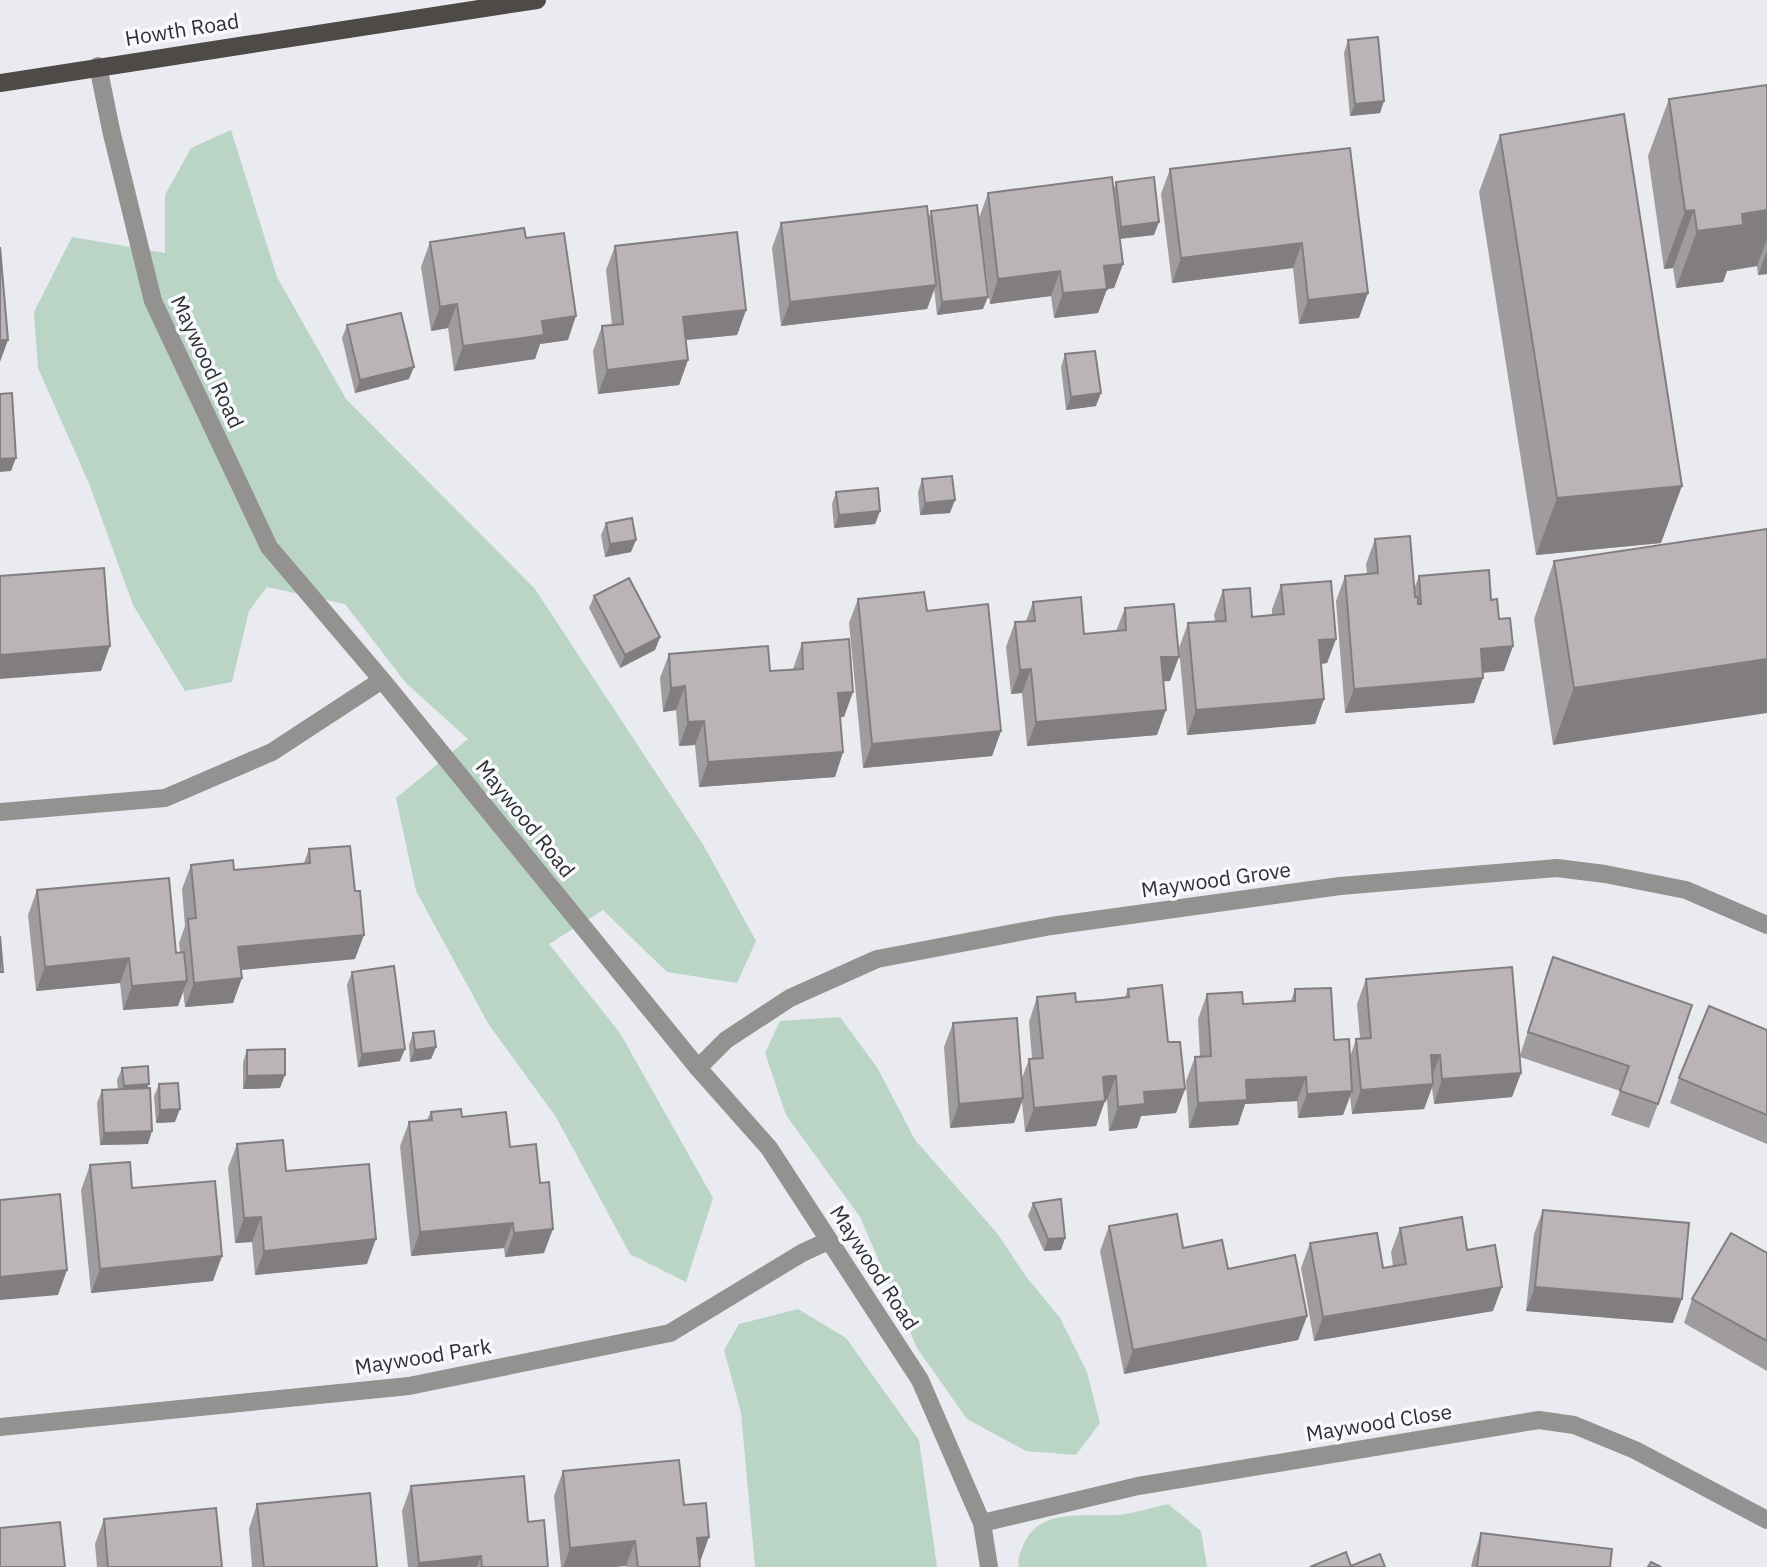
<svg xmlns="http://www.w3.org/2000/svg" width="1767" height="1567" font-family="'IBM Plex Sans',sans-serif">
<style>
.green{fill:#bad4c6}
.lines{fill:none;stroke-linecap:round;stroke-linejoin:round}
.minor{stroke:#939290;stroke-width:18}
.major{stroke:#4d4a48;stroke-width:18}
.wall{fill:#a09b9d}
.shaded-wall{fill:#827e7f}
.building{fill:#bab4b6;stroke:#827e7f;stroke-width:2}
.labels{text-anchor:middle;stroke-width:7;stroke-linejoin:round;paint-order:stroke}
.street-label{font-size:21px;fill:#2f3031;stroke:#f7f9fd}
</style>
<rect width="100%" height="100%" fill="#e9ebf0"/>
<path class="green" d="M231 130 277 277 346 399 535 589 704 846 756 941 737 983 667 972 603 910 549 944 620 1033 713 1198 686 1282 630 1254 556 1117 489 1025 416 891 396 798 468 739 406 683 345 604 267 587 249 611 232 682 185 691 133 605 90 486 38 368 34 312 72 237 165 253V195L191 148Z
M840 1017 878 1069 915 1140 997 1233 1025 1275 1060 1318 1087 1372 1100 1423 1076 1455 1026 1451 967 1419 917 1348 860 1217 786 1115 765 1053 780 1021Z
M798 1309 846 1338 919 1440 937 1567H755L741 1413 724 1350 739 1324Z
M1168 1504 1201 1531 1207 1567H1019C1017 1559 1020 1554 1023 1546 1039 1504 1090 1519 1125 1514 1139 1512 1154 1507 1168 1504Z"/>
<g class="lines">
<path class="minor" d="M98 66 111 130 153 301 269 547 382 680 698 1068 769 1148 920 1380 982 1523 989 1567
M0 812 165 798 272 752 382 680
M698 1068 726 1040 790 998 877 959 1051 926 1340 886 1557 868 1605 874 1686 890 1767 925
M0 1427 409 1386 670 1333 802 1253 828 1241
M982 1523 1138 1486 1539 1420 1574 1425 1635 1450 1767 1520"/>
<path class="major" d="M0 83 537 0"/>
</g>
<path class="wall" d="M1348 40 1380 113 1350 116 1344 53Z
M1767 85V274L1758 275 1757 266 1727 271 1723 282 1676 288 1673 268 1664 269 1648 156 1669 99Z
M1500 135 1661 543 1536 555 1479 192Z
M1350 148 1359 318 1299 324 1293 268 1172 283 1161 194 1170 169Z
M1116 182 1154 235 1120 239 1123 264 1114 288 1107 289 1098 313 1054 318 1051 296 990 304 979 218 988 193 1114 188Z
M931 211 983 309 937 315 934 288 927 309 781 326 772 248 781 223 928 219Z
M526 238 568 340 540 344 535 359 454 371 448 328 431 331 421 267 430 242Z
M615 246 746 310 737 335 686 340 688 360 679 385 598 394 593 351 602 326 612 325 606 270Z
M347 325 409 379 355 393 342 338Z
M1065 354 1096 406 1066 410 1061 367Z
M922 479 950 513 920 515 918 492Z
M836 492 880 511 875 524 834 528 832 504Z
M606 523 631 552 605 557 601 535Z
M1767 529 1553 745 1534 619 1554 561Z
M1375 539 1414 589 1419 576 1491 600 1513 646 1504 671 1483 673 1474 703 1345 713 1336 601 1345 576 1367 574 1366 564Z
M1281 585 1336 639 1327 663 1321 664 1324 699 1315 724 1187 735 1179 648 1188 623 1215 621 1214 615 1223 590 1252 617 1272 615V609Z
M594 596 660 637 655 650 620 668 589 608Z
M858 599 927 611 1001 731 992 756 863 768 849 623Z
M1033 602 1084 634 1116 631 1125 608 1170 681H1163L1157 735 1027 746 1022 693 1011 694 1006 647 1015 622 1026 621Z
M802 643 844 717H840L843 752 835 777 699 787 695 745 679 746 676 710 663 712 660 678 669 654 770 671 793 669Z
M309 849 355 959 241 970 233 1003 185 1007 183 990 178 1006 123 1010 120 983 36 991 28 915 37 890 176 953 180 952 179 943 185 926 182 889 191 865 234 870 304 863Z
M1553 957 1658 1104 1649 1128 1611 1115 1620 1091 1520 1057 1521 1073 1512 1097 1434 1104 1432 1088 1424 1109 1352 1114 1350 1095 1343 1115 1298 1118 1297 1101 1245 1104 1238 1125 1189 1128 1186 1081 1195 1057 1200 1056 1198 1019 1207 994 1243 1004 1291 1001 1295 989 1334 1040 1350 1057 1356 1039 1360 1038 1357 1004 1366 979 1520 1055Z
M352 972 400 1061 358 1067 347 985Z
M1128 989 1168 1042 1185 1089 1176 1113 1141 1116 1137 1128 1109 1131 1107 1100H1105L1096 1126 1025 1132 1022 1102 1014 1123 950 1128 944 1047 953 1023 1022 1078 1029 1059 1032 1058 1029 1022 1037 997 1076 1002 1125 997Z
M1767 1030V1144L1670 1103 1679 1078Z
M413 1033 436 1047 431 1059 410 1062 409 1045Z
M247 1050 280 1088 243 1089V1062Z
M122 1068 147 1089 148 1144 100 1145 97 1103 102 1090H118L117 1080Z
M159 1084 175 1122 156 1123 154 1096Z
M431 1112 462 1117 510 1147 544 1253 505 1257 504 1248 411 1256 400 1146 409 1122 427 1120Z
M237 1144 286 1171 367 1264 255 1275 252 1242 235 1243 228 1168Z
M90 1165 132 1188 213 1281 91 1293 81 1190Z
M1033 1203 1065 1238 1061 1250 1044 1251 1028 1216Z
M1543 1210 1673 1323 1526 1311 1534 1234Z
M1109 1226 1183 1248 1228 1269 1307 1316 1298 1340 1124 1374 1100 1251Z
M1400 1228 1467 1250 1493 1311 1314 1341 1301 1268 1310 1243 1383 1268 1393 1266 1391 1252Z
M1767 1253V1371L1684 1323 1692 1299Z
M563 1471 684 1505 700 1562V1567H626V1566L612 1567H561L554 1496Z
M411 1486 528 1522 548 1567H408L402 1511Z
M257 1504 377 1567H252L249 1529Z
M104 1519 222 1567H97L95 1544Z
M1481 1533 1610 1567H1471L1473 1558Z"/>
<path class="shaded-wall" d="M1384 101 1380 113 1350 116 1355 104Z
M1694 210 1673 268 1664 269 1685 211Z
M1767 210V239L1757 266 1727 271 1723 282 1676 288 1697 231 1742 214Z
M1159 222 1154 235 1116 239 1121 227Z
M1302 243 1293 268 1172 283 1181 258Z
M1767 251V274L1758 275Z
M1123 264 1114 288 1107 289 1098 313 1054 318 1063 293 1104 266Z
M1060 271 1051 296 990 304 998 279Z
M936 285 927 309 781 326 790 302Z
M1368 293 1359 318 1299 324 1308 300Z
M988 297 983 309 937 315 942 302Z
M457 304 448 328 431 331 440 307Z
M746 310 737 335 674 341 683 317Z
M576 316 568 340 540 344 535 359 454 371 463 346 542 321Z
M0 340H8L0 362Z
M688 360 679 385 598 394 607 370Z
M414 367 409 379 355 393 360 380Z
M1101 393 1096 406 1066 410 1071 397Z
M16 458 11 471 0 472V459Z
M1682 486 1661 543 1536 555 1557 498Z
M955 500 950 513 920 515 925 503Z
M880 511 875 524 834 528 839 515Z
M636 540 631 552 605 557 610 544Z
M660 637 655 650 620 668 625 655Z
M1336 639 1327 663 1310 665 1319 640Z
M110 646 101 671 0 679V655Z
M1513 646 1504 671 1472 673 1481 649Z
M1161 657H1179L1170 681 1152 682Z
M1767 659V713L1553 745 1574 688Z
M1031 669 1022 693 1011 694 1020 670Z
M1483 678 1474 703 1345 713 1354 689Z
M685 686 676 710 663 712 671 688Z
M853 692 844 717 829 718 838 693Z
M1324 699 1315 724 1187 735 1196 710Z
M1166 710 1157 735 1027 746 1036 722Z
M704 721 695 745 679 746 688 722Z
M1001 731 992 756 863 768 872 744Z
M843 752 835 777 699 787 708 762Z
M364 935 355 959 229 971 238 947Z
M129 958 120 983 36 991 45 967Z
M242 978 233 1003 185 1007 194 983Z
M187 981 178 1006 123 1010 132 986Z
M436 1047 431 1059 410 1062 415 1050Z
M405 1049 400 1061 358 1067 362 1054Z
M1431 1055H1440L1431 1079Z
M1521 1073 1512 1097 1434 1104 1442 1079Z
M285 1075 280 1088 243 1089 247 1076Z
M1116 1076 1107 1100H1102L1103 1077Z
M1306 1077 1297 1101 1245 1104 1238 1125 1189 1128 1198 1103 1246 1080Z
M149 1084 144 1096 119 1098 124 1086Z
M1433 1084 1424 1109 1352 1114 1361 1090Z
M1185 1089 1176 1113 1141 1116 1137 1128 1109 1131 1118 1107 1144 1092Z
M1352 1091 1343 1115 1298 1118 1307 1094Z
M1023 1098 1014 1123 950 1128 959 1104Z
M1105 1101 1096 1126 1025 1132 1034 1108Z
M180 1109 175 1122 156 1123 160 1110Z
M152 1131 148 1144 100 1145 104 1133Z
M261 1217 252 1242 235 1243 244 1218Z
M513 1223 504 1248 411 1256 420 1232Z
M553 1229 544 1253 505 1257 514 1233Z
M1065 1238 1061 1250 1044 1251 1048 1239Z
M376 1239 367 1264 255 1275 264 1251Z
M222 1256 213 1281 91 1293 100 1269Z
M67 1270 58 1295 0 1300V1277Z
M1502 1287 1493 1311 1314 1341 1323 1317Z
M1535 1287 1682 1299 1673 1323 1526 1311Z
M1307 1316 1298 1340 1124 1374 1133 1350Z
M709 1537 700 1562 688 1563 697 1538Z
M635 1541 626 1566 612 1567H563L570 1548Z
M481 1556 477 1567H417L419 1563Z"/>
<path class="building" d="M1378 37 1384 101 1355 104 1348 40Z
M1767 85V210L1742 214 1743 225 1697 231 1694 210 1685 211 1669 99Z
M1624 114 1682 486 1557 498 1500 135Z
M1350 148 1368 293 1308 300 1302 243 1181 258 1170 169Z
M1112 177 1123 264 1104 266 1107 289 1063 293 1060 271 998 279 988 193Z
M1154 177 1159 222 1121 227 1116 182Z
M977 205 988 297 942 302 931 211Z
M927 206 936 285 790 302 781 223Z
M524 228 526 238 564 233 576 316 542 321 544 335 463 346 457 304 440 307 430 242Z
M737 232 746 310 683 317 688 360 607 370 602 326 623 324 615 246Z
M0 247 8 340H0Z
M401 313 414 367 360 380 347 325Z
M1095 351 1101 393 1071 397 1065 354Z
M12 393 16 458 0 459V394Z
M952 476 955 500 925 503 922 479Z
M878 488 880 511 839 515 836 492Z
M632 518 636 540 610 544 606 523Z
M1767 529V659L1574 688 1554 561Z
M1410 536 1415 597H1418V604H1421L1419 576 1489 570 1491 600 1497 599 1499 619 1510 618 1513 646 1481 649 1483 678 1354 689 1345 576 1378 573 1375 539Z
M104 568 110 646 0 655V576Z
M629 578 660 637 625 655 594 596Z
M1331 581 1336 639 1319 640 1324 699 1196 710 1188 623 1226 621 1223 590 1250 588 1252 617 1284 614 1281 585Z
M924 592 927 611 988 604 1001 731 872 744 858 599Z
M1081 597 1084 634 1126 630 1125 608 1174 604 1179 657H1161L1166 710 1036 722 1031 669 1020 670 1015 622 1035 621 1033 602Z
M849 639 853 692 838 693 843 752 708 762 704 721 688 722 685 686 671 688 669 654 768 646 770 671 803 669 802 643Z
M350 846 355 891H360L364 935 238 947 242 978 194 983 188 919 196 918 191 865 233 860 234 870 310 863 309 849Z
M169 878 176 953 184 952 187 981 132 986 129 958 45 967 37 890Z
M0 936 3 972H0Z
M1553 957 1692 1005 1658 1104 1620 1091 1629 1066 1528 1032Z
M394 966 405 1049 362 1054 352 972Z
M1512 967 1521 1073 1442 1079 1440 1055H1431L1433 1084 1361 1090 1356 1039 1371 1038 1366 979Z
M1162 985 1168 1042H1180L1185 1089 1144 1092 1145 1104 1118 1107 1116 1076H1110L1103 1077 1105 1101 1034 1108 1029 1059 1043 1058 1037 997 1075 993 1076 1002 1103 1000 1129 997 1128 989Z
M1331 988 1334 1040 1349 1039 1352 1091 1307 1094 1306 1077 1246 1080 1247 1100 1198 1103 1195 1057 1211 1056 1207 994 1242 992 1243 1004 1295 1001V989Z
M1709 1006 1767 1030V1115L1679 1078Z
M1017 1018 1023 1098 959 1104 953 1023Z
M434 1031 436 1047 415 1050 413 1033Z
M285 1049V1075L247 1076V1050Z
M148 1066 149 1084 124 1086 122 1068Z
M178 1083 180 1109 160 1110 159 1084Z
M150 1088 152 1131 104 1133 102 1090Z
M461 1109 462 1117 506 1112 510 1147 536 1144 540 1183 549 1182 553 1229 514 1233 513 1223 420 1232 409 1122 432 1120 431 1112Z
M283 1140 286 1171 369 1164 376 1239 264 1251 261 1217 244 1218 237 1144Z
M130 1162 132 1188 215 1181 222 1256 100 1269 90 1165Z
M60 1194 67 1270 0 1277V1200Z
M1061 1199 1065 1238 1048 1239 1033 1203Z
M1543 1210 1689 1223 1682 1299 1535 1287Z
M1177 1214 1183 1248 1222 1240 1228 1269 1295 1255 1307 1316 1133 1350 1109 1226Z
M1462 1217 1467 1250 1495 1245 1502 1287 1323 1317 1310 1243 1377 1233 1383 1268 1406 1264 1400 1228Z
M1731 1233 1767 1253V1341L1692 1299Z
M679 1460 684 1505 706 1503 709 1537 697 1538 700 1567H638L635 1541 570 1548 563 1471Z
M524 1476 528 1522 544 1520 548 1567H482L481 1556 419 1563 411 1486Z
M370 1493 377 1567H264L257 1504Z
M216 1508 222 1567H108L104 1519Z
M60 1522 65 1567H0V1528Z
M1481 1533 1612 1549 1610 1567H1477Z
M1346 1552 1351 1566 1380 1554 1385 1567H1310Z
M1651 1562 1661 1567H1648Z"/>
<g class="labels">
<g class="street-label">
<text transform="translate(182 30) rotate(-9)" y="7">Howth Road</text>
<text transform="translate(207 362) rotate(65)" y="7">Maywood Road</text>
<text transform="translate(525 819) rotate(51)" y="7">Maywood Road</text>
<text transform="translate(1216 880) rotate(-8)" y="7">Maywood Grove</text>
<text transform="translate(874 1268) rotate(57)" y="7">Maywood Road</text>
<text transform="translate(423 1357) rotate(-9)" y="7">Maywood Park</text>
<text transform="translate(1379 1423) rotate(-9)" y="7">Maywood Close</text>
</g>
</g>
</svg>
